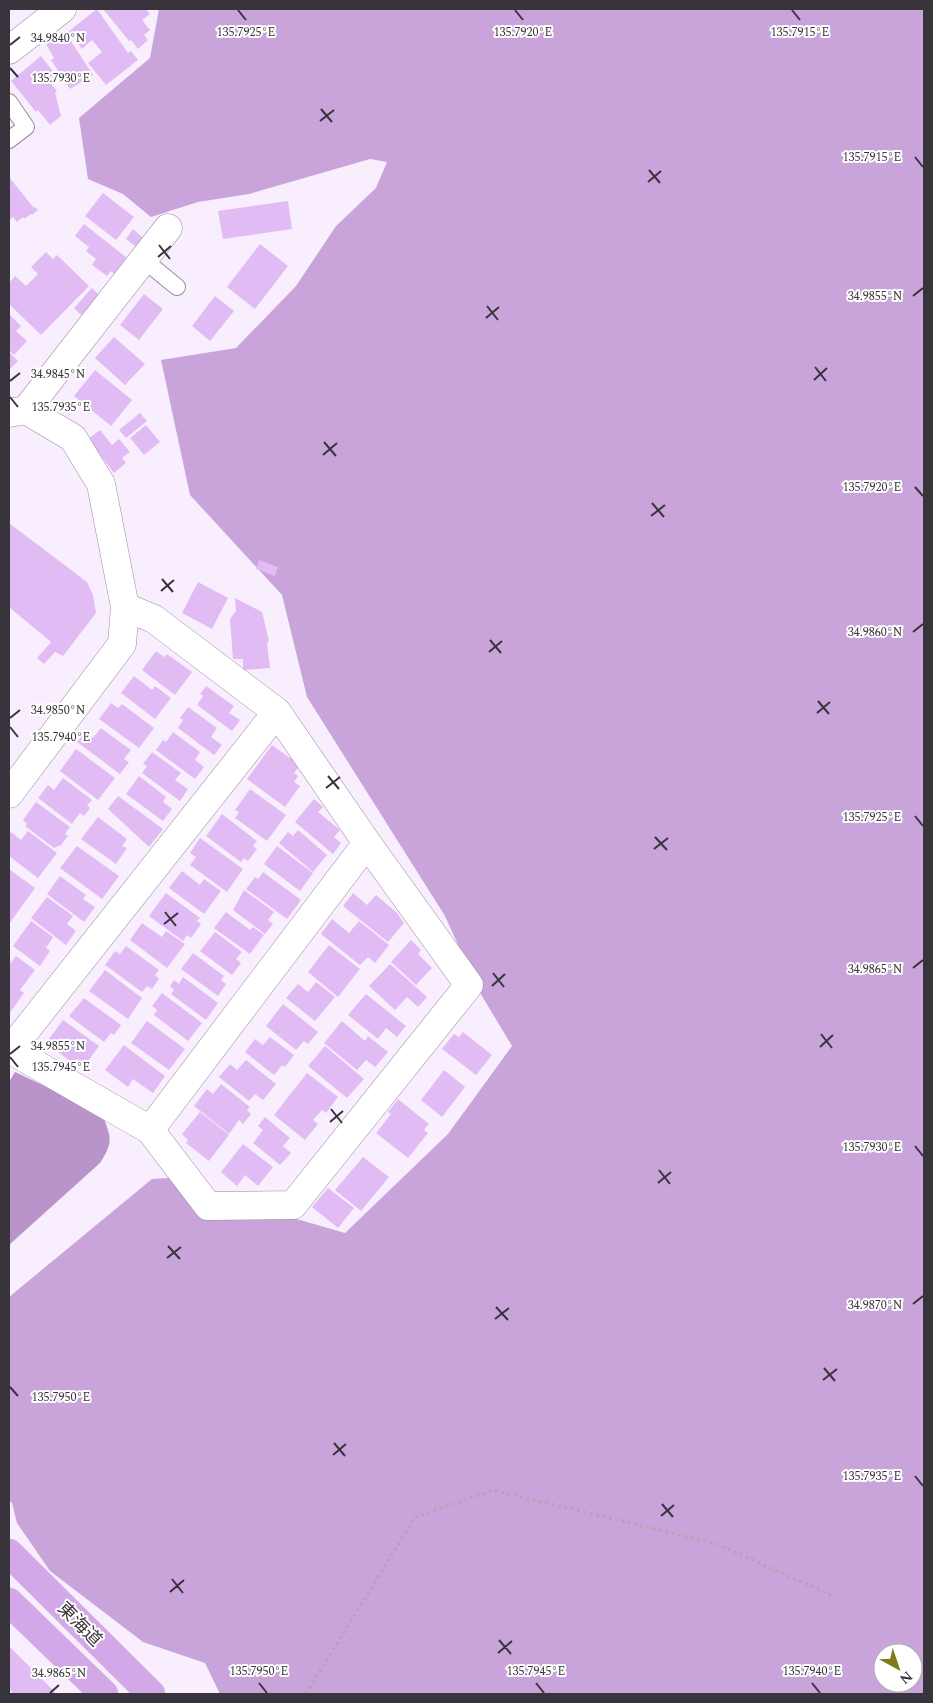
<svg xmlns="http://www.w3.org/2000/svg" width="933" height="1703" font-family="Spectral,'Noto Sans JP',serif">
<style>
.forest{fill:#c8a4db;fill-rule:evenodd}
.water{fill:#b894ca}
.building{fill:#e1bcf4}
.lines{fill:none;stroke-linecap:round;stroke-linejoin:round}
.service-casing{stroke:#988d9d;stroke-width:18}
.minor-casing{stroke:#988d9d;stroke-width:29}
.trunk-casing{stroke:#d7d6d8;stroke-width:29}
.path{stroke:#aea6b1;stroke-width:3;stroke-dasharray:2.5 4;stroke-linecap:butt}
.service{stroke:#fff;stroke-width:16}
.minor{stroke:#fff;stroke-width:28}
.trunk{stroke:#d3a7e8;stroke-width:28}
.ticks{fill:none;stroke:#39343b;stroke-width:2}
.labels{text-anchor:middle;stroke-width:4;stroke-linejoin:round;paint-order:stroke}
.street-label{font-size:18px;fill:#39343b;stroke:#fff}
.ticks-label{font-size:12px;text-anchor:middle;fill:#39343b;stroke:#fff;stroke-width:4;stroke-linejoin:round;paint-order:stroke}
</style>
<rect width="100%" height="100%" fill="#f8eefd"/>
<path class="forest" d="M159 9H924V1694H220L205 1663 143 1642 50 1571 17 1523 12 1503 9 1500V1297L152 1179 169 1178 203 1218 283 1215 345 1233 448 1134 512 1046 479 991 445 916 307 697 282 595 190 495 161 360 236 348 296 286 336 226 376 188 387 162 370 159 249 194 198 202 151 217 123 194 88 179 79 118 150 58ZM883 1653H913V1683H883Z"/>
<path class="water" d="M15 1072 102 1113C110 1137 115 1140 100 1163L9 1245V1082Z"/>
<path class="building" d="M97 9 128 53 131 51 138 60 106 85 88 63 102 52 92 40 82 49 69 31Z
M103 9H146L150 14 142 20 150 30 144 35 148 40 138 49 131 40 129 41Z
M65 32 93 75 70 89 51 60 54 58 46 44Z
M41 56 55 74 48 80 57 91 55 93 61 116 50 125 38 110 36 112 11 81Z
M9 177 34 208 35 207 38 210 32 215 31 214 24 219 23 217 17 222 13 217 9 220Z
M103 193 134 217 116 240 85 216Z
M288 201 292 229 223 239 218 211Z
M84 224 127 258 114 274 111 271 107 276 92 265 96 259 86 251 89 247 75 236Z
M133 229 143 238 136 247 126 239Z
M260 244 288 266 255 309 227 287Z
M46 252 53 259 57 255 89 286 41 335 9 304V283L15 276 26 286 38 274 31 267Z
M92 288 100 296 81 315 74 308Z
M144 294 163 309 139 340 120 325Z
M215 296 234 311 210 341 192 326Z
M9 314 21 326 16 331 27 341 14 355 9 350Z
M114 337 145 364 125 385 95 358Z
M9 352 18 361 9 370Z
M95 370 132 400 111 426 74 396Z
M140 413 147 421 126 438 119 430Z
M146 425 160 442 144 455 130 438Z
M100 430 112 445 119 439 130 452 122 458 126 463 114 473 88 439Z
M9 523 87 582 93 595 96 613 63 656 55 652 44 664 37 658 51 642 9 607Z
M259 560 278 567 275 576 256 569Z
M198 582 228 598 212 629 182 613Z
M235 598 262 612 269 641 267 643 270 668 243 670V659H233L230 619 236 611Z
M156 651 164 657 167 654 192 672 175 695 142 670Z
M134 676 152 690 155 686 171 698 155 719 121 693Z
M206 686 234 706 229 713 240 720 232 731 197 705 203 696 200 694Z
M111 703 118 708 122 704 154 728 139 748 99 719Z
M188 707 217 728 211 737 222 745 214 755 178 728 183 720 180 718Z
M101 728 131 750 124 759 129 762 120 774 77 742 85 732 93 738Z
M173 732 200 752 195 760 204 767 195 779 156 750 163 740 166 742Z
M272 745 300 765 294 773 298 776 294 782 300 786 285 807 247 779Z
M76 749 115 778 98 800 60 771Z
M152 752 181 773 175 780 188 789 180 801 142 773 147 766 143 764Z
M139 776 166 797 163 802 172 809 163 821 126 794Z
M63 778 92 800 87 805 90 808 84 816 80 813 72 824 38 798 48 785 54 790Z
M250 789 286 815 267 841 235 818 239 812 235 810Z
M118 796 163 829 149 847 108 809Z
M314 799 323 807 318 812 340 830 334 837 341 843 333 854 295 822Z
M36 802 70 827 65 834 68 836 61 845 54 848 25 826 27 824 23 820Z
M222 814 257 841 253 846 257 849 248 861 244 858 241 862 206 836Z
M98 817 127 839 122 846 127 848 116 864 81 839Z
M298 830 327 855 313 872 279 843 288 832 293 836Z
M28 831 57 853 38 878 9 856V835L11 832 21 840Z
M200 838 243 869 227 892 190 865 196 857 190 853Z
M77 846 119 876 102 899 60 868Z
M277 846 313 873 300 891 264 864Z
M9 869 35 888 9 924Z
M182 871 200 885 204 879 221 891 204 914 169 888Z
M263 872 301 900 287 919 246 889 255 877 258 879Z
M60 876 86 895 83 899 95 907 84 922 47 894Z
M244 890 274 912 268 920 273 924 265 934 233 910Z
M166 893 200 918 197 921 201 924 191 938 187 935 183 941 149 916Z
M353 893 367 905 376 895 397 913 404 923 388 942 343 906Z
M47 897 73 916 67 924 76 931 66 945 31 918Z
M226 912 250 930 253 927 264 935 250 954 214 928Z
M332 919 349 933 359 921 389 945 375 963 368 957 360 965 321 934Z
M31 921 53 937 46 948 50 951 40 966 13 946Z
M142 923 162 937 166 931 185 944 167 968 130 940Z
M215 932 242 952 236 959 241 963 232 975 200 951Z
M411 940 421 950 418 954 432 968 416 985 391 962Z
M329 945 360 969 338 997 308 972Z
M126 946 159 970 155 975 159 979 152 989 147 986 142 992 105 965 115 951 120 954Z
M193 953 224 976 221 980 226 984 218 996 181 969Z
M16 956 35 970 20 990 24 993 9 1014V965Z
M390 964 427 997 418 1007 407 997 395 1010 369 986Z
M105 970 142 998 128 1019 89 991Z
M183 977 218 1003 206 1020 171 994 174 990 170 986 174 980 179 984Z
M316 982 335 997 315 1021 286 998 298 984 308 992Z
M162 993 202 1023 188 1041 154 1015 157 1010 152 1006Z
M366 994 406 1026 397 1037 386 1028 378 1039 348 1015Z
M84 998 121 1025 114 1035 111 1033 104 1042 69 1016Z
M283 1004 318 1032 308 1044 304 1041 296 1050 266 1026Z
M63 1020 99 1046 85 1065 77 1059 73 1063 46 1043Z
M147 1021 185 1049 169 1070 131 1043Z
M342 1021 365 1041 368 1036 388 1052 375 1067 366 1060 357 1070 324 1043Z
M463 1032 492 1055 476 1075 442 1049 454 1034 459 1037Z
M270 1037 294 1055 285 1067 282 1065 274 1075 245 1052 255 1039 263 1045Z
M124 1045 165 1076 153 1093 133 1079 128 1087 105 1070Z
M325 1046 364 1079 347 1098 308 1066Z
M246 1060 276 1084 263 1100 255 1094 249 1101 219 1077 230 1064 237 1070Z
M444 1070 465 1087 442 1117 421 1100Z
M307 1073 338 1097 326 1113 322 1110 313 1120 318 1124 305 1140 274 1115Z
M221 1084 250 1107 247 1110 251 1114 243 1124 239 1120 229 1134 194 1106 207 1089 213 1094Z
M398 1099 429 1124 424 1130 428 1133 408 1158 376 1133 391 1114 388 1112Z
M200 1112 229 1135 209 1161 186 1143 188 1140 182 1134Z
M265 1117 290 1138 283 1146 291 1153 280 1165 253 1143 263 1130 258 1126Z
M243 1144 273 1167 258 1186 245 1175 237 1186 221 1172Z
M363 1157 389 1177 361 1211 335 1190Z
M328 1188 354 1208 338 1228 312 1207Z
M9 1646 55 1692 53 1694H13L9 1689Z"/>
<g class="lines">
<g class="service-casing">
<path id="service" d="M9 102 26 127 9 140
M143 259 177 287"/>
</g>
<g class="minor-casing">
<path id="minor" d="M9 50 62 9
M26 410 168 228
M9 413 26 410 73 438 101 484 125 607 122 644 9 794
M9 1049 150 1130 208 1206 293 1205 469 985 367 843 277 712 154 619 125 607
M11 1049 277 712
M150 1130 367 843"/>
</g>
<g class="trunk-casing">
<path id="trunk" d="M9 1553 151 1694
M9 1602 104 1694"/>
</g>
<path class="path" d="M306 1694 415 1517 493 1490 717 1544 833 1596"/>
<use href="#service" class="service"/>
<use href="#minor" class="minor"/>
<use href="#trunk" class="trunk"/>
</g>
<path class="ticks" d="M238 10 246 20M515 10 523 20M792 10 800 20M10 45 20 37M10 68 18 77M321 109 332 122M320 121 334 110M915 157 923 167M649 170 660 183M648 182 661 171M159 245 170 259M158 257 171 246M913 296 923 288M487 306 498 320M486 318 499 307M815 367 826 381M814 380 827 368M10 381 20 373M10 397 18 407M324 442 336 456M323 455 337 443M915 487 923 496M652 503 664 517M651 516 665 505M162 579 173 592M161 591 174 580M913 632 923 624M490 640 501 653M489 652 502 641M818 701 829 714M817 713 830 702M10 718 20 710M10 727 18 737M328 776 339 789M326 788 340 777M915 816 923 826M655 837 667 850M654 849 668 838M165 912 176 926M164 924 178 913M913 968 923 960M493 973 504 987M492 986 505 974M821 1034 832 1048M820 1047 833 1035M10 1054 20 1046M10 1057 18 1067M331 1109 342 1123M330 1122 343 1111M915 1146 923 1156M659 1170 670 1184M658 1183 671 1172M168 1246 180 1259M167 1258 181 1247M913 1304 923 1296M496 1307 508 1320M495 1319 509 1308M824 1368 835 1381M823 1380 837 1369M10 1387 18 1396M334 1443 345 1456M333 1455 346 1444M915 1476 923 1486M662 1504 673 1517M661 1516 674 1505M172 1579 183 1593M170 1592 184 1580M499 1640 511 1654M498 1653 512 1641M259 1683 267 1693M536 1683 544 1693M812 1683 820 1693M50 1693 59 1685"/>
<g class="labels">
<g class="street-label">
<text transform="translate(80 1624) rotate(45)" y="6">東海道</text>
</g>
</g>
<g class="ticks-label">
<text x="246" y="36">135.7925°E</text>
<text x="523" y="36">135.7920°E</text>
<text x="800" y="36">135.7915°E</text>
<text x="58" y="42">34.9840°N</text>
<text x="61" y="82">135.7930°E</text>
<text x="872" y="161">135.7915°E</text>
<text x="875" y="300">34.9855°N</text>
<text x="58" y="378">34.9845°N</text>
<text x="61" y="411">135.7935°E</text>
<text x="872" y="491">135.7920°E</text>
<text x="875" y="636">34.9860°N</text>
<text x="58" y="714">34.9850°N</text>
<text x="61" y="741">135.7940°E</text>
<text x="872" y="821">135.7925°E</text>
<text x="875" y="973">34.9865°N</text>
<text x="58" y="1050">34.9855°N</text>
<text x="61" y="1071">135.7945°E</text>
<text x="872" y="1151">135.7930°E</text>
<text x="875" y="1309">34.9870°N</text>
<text x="61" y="1401">135.7950°E</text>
<text x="872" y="1480">135.7935°E</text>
<text x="259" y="1675">135.7950°E</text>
<text x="536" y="1675">135.7945°E</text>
<text x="812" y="1675">135.7940°E</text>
<text x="59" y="1677">34.9865°N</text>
</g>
<rect width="933" height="1703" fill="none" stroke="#39343b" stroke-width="20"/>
<g transform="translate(898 1668) rotate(140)"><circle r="24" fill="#ffffff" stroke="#b0aeb1"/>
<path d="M0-4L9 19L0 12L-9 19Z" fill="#80791e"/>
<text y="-8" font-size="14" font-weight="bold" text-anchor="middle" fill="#39343b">N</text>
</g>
</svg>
